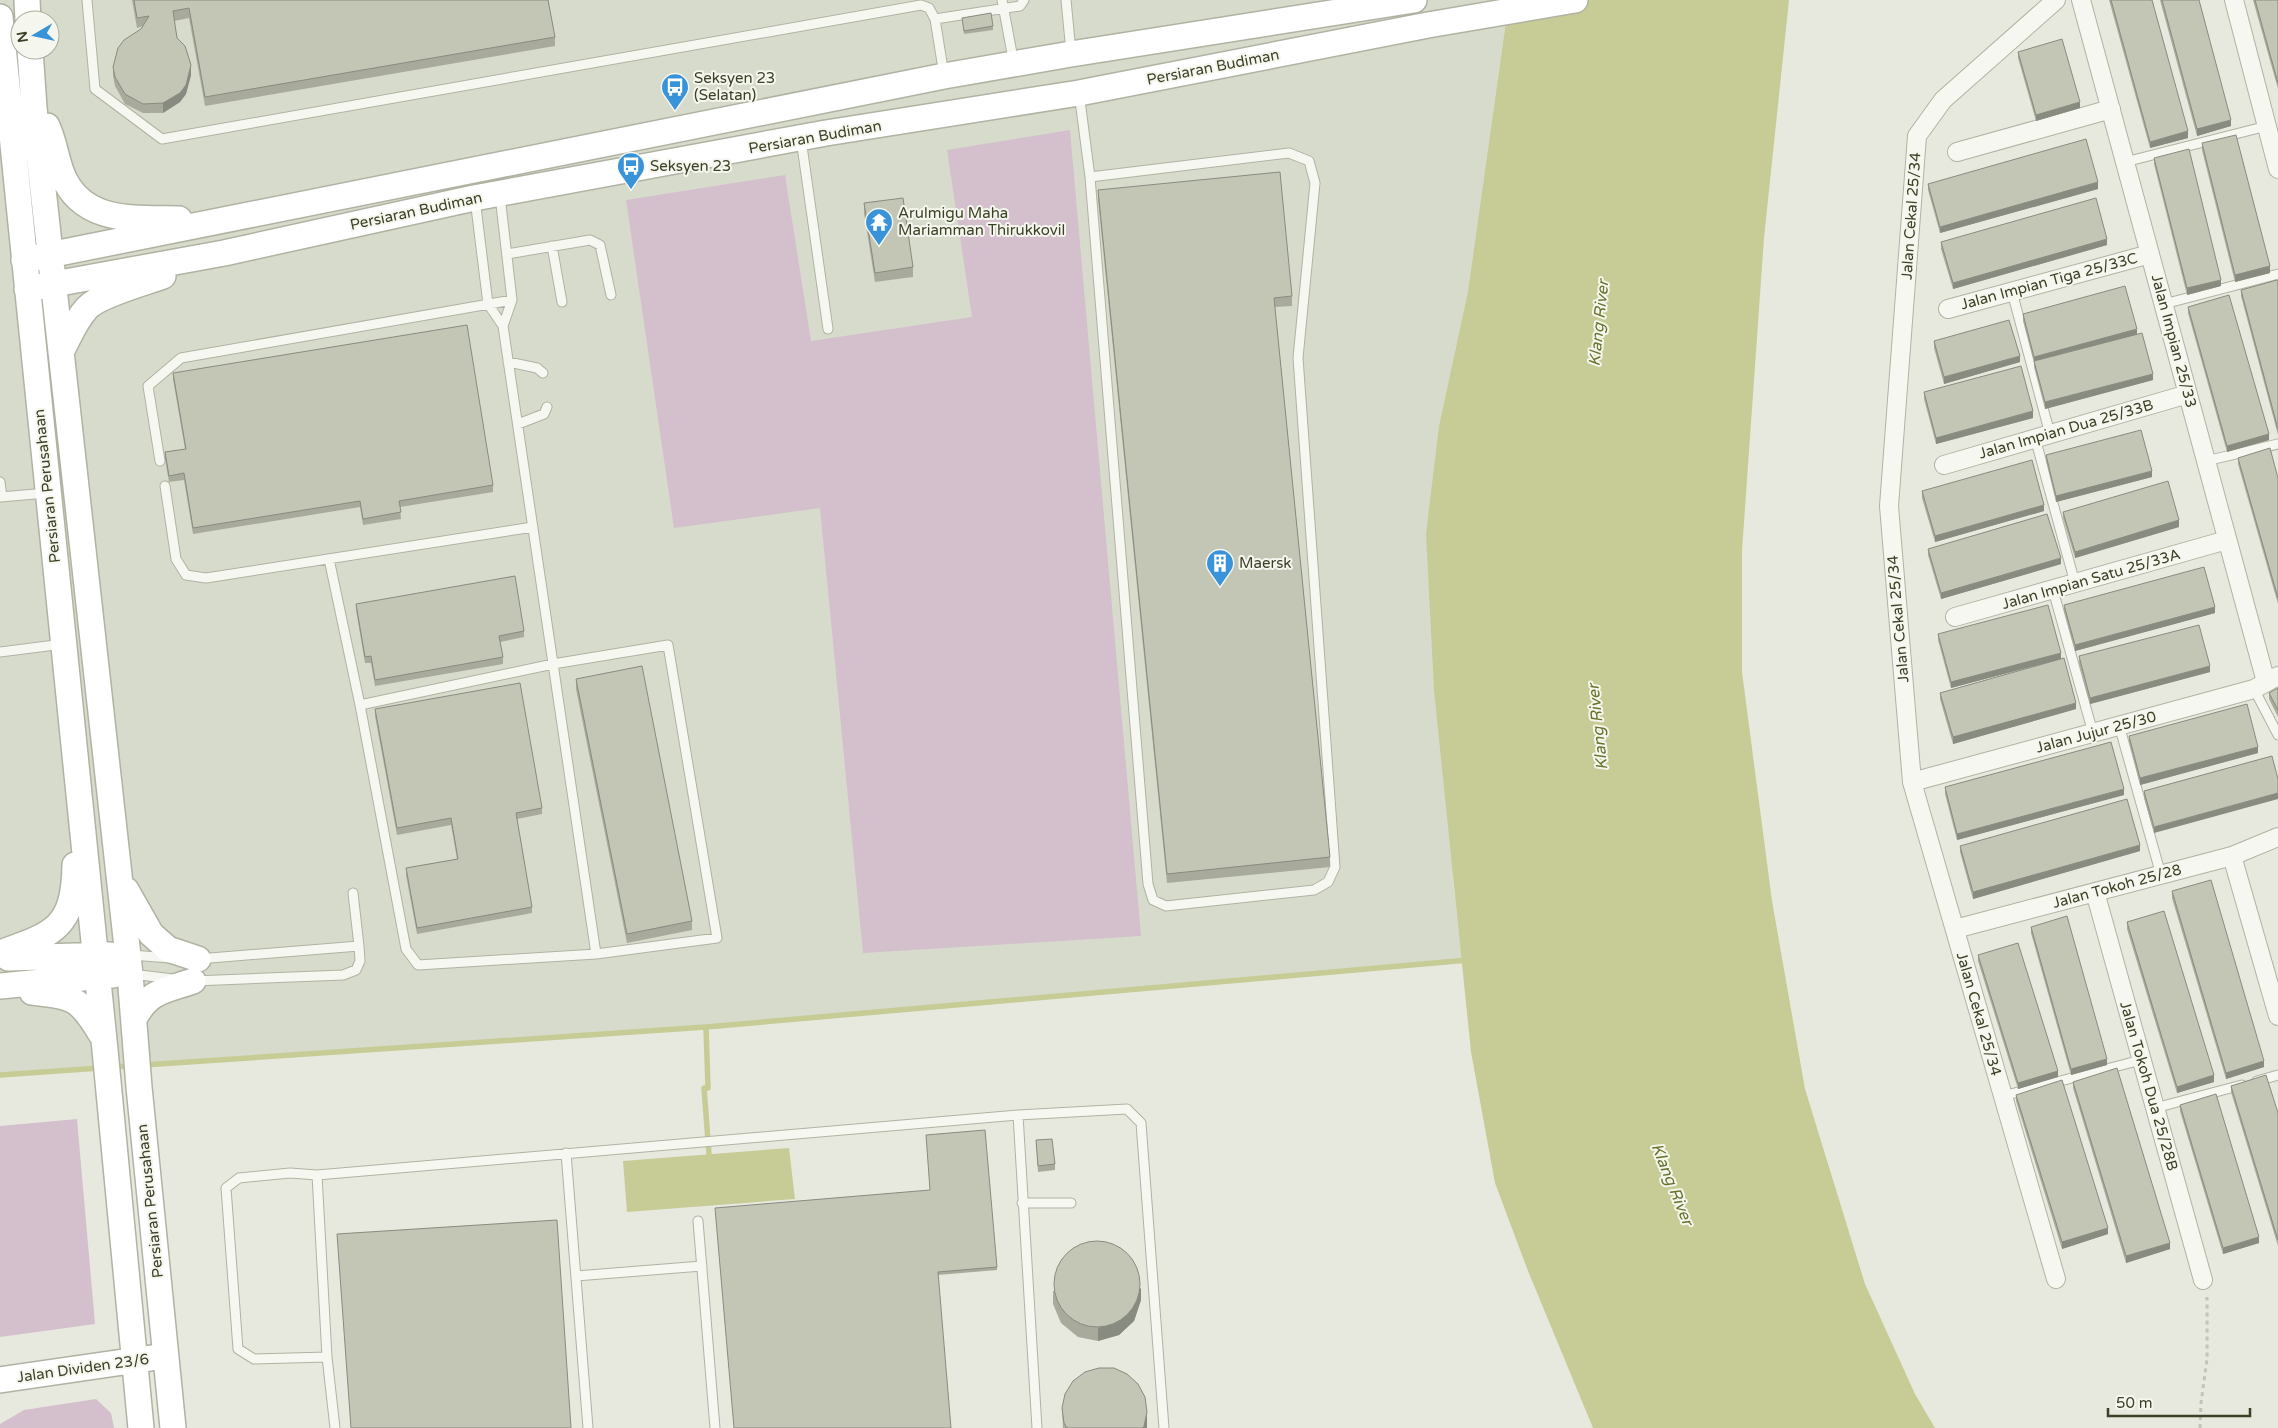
<svg xmlns="http://www.w3.org/2000/svg" width="2278" height="1428" font-family="'Varela Round',sans-serif">
<style>
.built{fill:#d7dbcc;fill-rule:evenodd}
.green{fill:#d4bfcd}
.water{fill:#c7cc96}
.lines{fill:none;stroke-linecap:round;stroke-linejoin:round}
.stream{stroke:#c7cc96;stroke-width:5.5}
.lane-casing{stroke:#b0b3a3;stroke-width:11}
.street-casing{stroke:#b0b3a3;stroke-width:20}
.secondary-casing{stroke:#b0b3a3;stroke-width:28}
.path{stroke:#c2c4b8;stroke-width:3;stroke-dasharray:4 4;stroke-linecap:butt}
.lane{stroke:#f6f7f1;stroke-width:9}
.street{stroke:#f6f7f1;stroke-width:18}
.secondary{stroke:#fff;stroke-width:25}
.wall{fill:#a8aa9c}
.shaded-wall{fill:#888b7f}
.building{fill:#c3c6b5;stroke:#888b7f}
.labels{text-anchor:middle;stroke-width:4;stroke-linejoin:round;paint-order:stroke}
.street-label{font-size:15px;fill:#3b4126;stroke:#f5f6ee}
.poi-label{font-size:15px;fill:#3b4126;stroke:#f5f6ee;text-anchor:start}
.water-label{font-size:16px;font-style:italic;fill:#69732c;stroke:#f5f6ee}
</style>
<rect width="100%" height="100%" fill="#e7e9de"/>
<path class="built" d="M0 0H1509L1468 291 1439 426 1453 881 1462 961 706 1027 0 1075ZM20 20H50V50H20Z"/>
<path class="green" d="M1070 130 1141 936 863 953 820 508 674 528 626 200 785 175 811 341 972 317 947 150Z
M77 1119 95 1324 0 1337V1126Z
M96 1399 111 1413 114 1428H0V1424L24 1410Z"/>
<path class="water" d="M1509 0H1789L1764 238 1742 551V672L1772 901 1805 1089 1865 1284 1915 1394 1935 1428H1593L1528 1271 1495 1183 1471 1052 1434 690 1426 534 1439 426 1468 291Z
M789 1148 795 1199 627 1212 623 1161Z"/>
<g class="lines">
<path class="stream" d="M706 1027 708 1088H704L709 1154
M144 1065 706 1027 1468 960
M112 1067 133 1066
M0 1075 100 1068"/>
<g class="lane-casing">
<path id="lane" d="M87 0 95 89 162 139 921 5 929 8 935 19 944 75
M1002 0 1014 64
M1066 0 1071 52
M935 19 1020 6 1024 0
M1079 93 1090 177 1148 884 1153 900 1166 906 1314 890 1328 882 1335 867 1298 358 1315 183 1309 161 1289 153 1090 177
M801 139 828 329
M2125 162 2267 126
M500 196 512 300 503 326
M552 246 562 302
M507 254 590 240 600 245 611 295
M2012 292 2050 434
M2164 304 2278 274
M508 362 537 368 543 373
M518 424 544 414 547 407
M2035 438 2075 583
M160 461 148 386 181 358 512 300
M2206 461 2278 444
M0 482 2 497
M165 486 176 559 186 575 206 578 533 527
M0 497 47 493
M329 559 360 705 406 949 418 965 596 954 503 326 488 304 475 199
M2053 590 2093 733
M0 652 63 644
M2254 689 2278 735
M360 705 553 664 668 645 717 938 596 954
M2119 725 2161 875
M353 893 359 946
M131 955 170 958
M132 974 173 979
M194 981 343 975 356 970 360 961 359 946 198 959
M2257 1081 2278 1075
M2003 1096 2141 1060
M2155 1108 2242 1085
M1018 1115 1037 1428
M566 1153 588 1428
M317 1175 290 1173 239 1178 226 1188 238 1349 254 1359 327 1357
M1022 1203H1071
M698 1221 715 1428
M576 1276 702 1266
M335 1428 327 1357 317 1175 1018 1115 1127 1109 1141 1123 1164 1428"/>
</g>
<g class="street-casing">
<path id="street" d="M2056 0 1943 100 1917 136 1889 506 1912 782 2056 1279
M2081 0 2266 682
M2234 0 2278 169
M1957 152 2111 109
M1948 309 2150 254
M1944 465 2188 394
M1955 617 2227 540
M1912 782 2254 689 2278 676
M2232 856 2278 1016
M2095 892 2203 1280
M1955 929 2232 856 2278 837"/>
</g>
<g class="secondary-casing">
<path id="secondary" d="M27 0 28 20
M0 17 105 1050 141 1428
M30 50 34 108 130 974 139 1087 173 1428
M47 126C54 141 56 158 62 174 82 224 134 218 179 219
M24 260 944 76 1071 54 1414 0
M27 289 224 253 474 198 826 133 1079 93 1428 25 1575 0
M61 352C69 337 75 321 87 308 99 295 144 283 163 276
M126 890 151 934 168 949 198 959
M0 953C54 934 74 928 75 865
M8 958 110 955
M0 986 113 975
M32 992C74 997 79 997 101 1034
M134 1019C149 990 165 991 193 981
M0 1380 151 1358"/>
</g>
<path class="path" d="M2200 1428 2201 1403 2207 1359V1297"/>
<use href="#lane" class="lane"/>
<use href="#street" class="street"/>
<use href="#secondary" class="secondary"/>
</g>
<path class="wall" d="M132 0H548L555 37V46L205 106 189 18 174 21 177 38 191 75 186 94 180 102 163 113H143L125 104 115 86 113 76V67L143 26 137 28Z
M2109 0H2152L2188 138 2150 148Z
M2160 0H2199L2231 126 2197 136Z
M2253 0H2278V89Z
M962 18 993 26V30L964 34Z
M2018 52 2080 108 2036 121 2018 58Z
M2202 143 2270 273 2235 282 2202 150Z
M2154 158 2221 286 2187 295 2154 164Z
M1928 184 2098 189 1940 233 1928 190Z
M1098 190 1292 296V306L1275 307 1330 857V867L1167 883 1098 199Z
M864 203 913 267V277L875 282 864 213Z
M1941 242 2107 245 1953 289 1941 249Z
M2278 282V435L2241 296V290Z
M2188 307 2269 440 2227 452 2188 313Z
M2023 314 2137 334 2153 380 2045 409 2034 367V363L2023 321Z
M1934 341 2020 362 1944 384 1934 348Z
M173 373 493 485V492L400 507 401 519 363 525 360 507 193 534 184 480 169 482 165 459V452L185 449 173 379Z
M1924 392 2033 418 1936 444 1924 399Z
M2046 455 2152 477 2056 502 2046 461Z
M2238 458 2278 478V604L2238 464Z
M1922 491 2044 511 1935 542 1922 498Z
M2063 512 2179 527 2075 558 2063 518Z
M1928 549 2061 564 1941 599 1928 555Z
M356 604 524 631V637L500 642 503 657V664L375 686 371 663H365L356 610Z
M2064 605 2215 613 2075 651 2064 611Z
M1938 634 2061 659 1951 688 1938 640Z
M2079 656 2210 672 2090 704 2079 663Z
M576 679 692 921V930L627 943 576 689Z
M2278 688V717L2269 699V693Z
M1940 693 2076 709 1953 744 1940 699Z
M375 709 542 808V814L517 819 532 907V913L417 934 406 875V868L457 859 451 825 397 835 375 716Z
M2129 736 2258 753 2140 785 2129 742Z
M2272 756 2154 833 2144 798V791Z
M1945 787 2124 795 1957 840 1945 794Z
M1960 846 2140 851 1973 899 1960 852Z
M2172 891 2264 1067 2226 1079 2172 898Z
M2127 922 2214 1082 2177 1093 2127 929Z
M2031 927 2107 1065 2071 1075 2031 933Z
M1978 955 2058 1077 2018 1089 1978 961Z
M2073 1082 2170 1249 2126 1263 2073 1088Z
M2231 1086 2278 1113V1246L2231 1092Z
M2016 1095 2108 1234 2062 1249 2016 1101Z
M2180 1105 2259 1243 2223 1254 2180 1111Z
M1036 1140 1055 1164V1170L1038 1172Z
M930 1190 997 1267V1270L938 1275Z
M1053 1291 1141 1300 1134 1321 1119 1335 1098 1341 1078 1337 1061 1323 1053 1304Z
M1062 1408 1147 1424V1428H1063Z"/>
<path class="shaded-wall" d="M191 65V75L186 94 180 102 163 113V103Z
M2080 102V108L2036 121V115Z
M2231 120V126L2197 136V129Z
M2188 131V138L2150 148V142Z
M2098 182V189L1940 233V227Z
M2107 239V245L1953 289V283Z
M2270 266V273L2235 282V275Z
M2221 280V286L2187 295V288Z
M2137 329V335L2034 361V363V357Z
M2020 356V362L1944 384V377Z
M2153 374V380L2045 409V402Z
M2033 411V418L1936 444V438Z
M2269 434V440L2227 452V446Z
M2152 471V477L2056 502V496Z
M2044 505V511L1935 542V536Z
M2179 520V527L2075 558V552Z
M2061 558V564L1941 599V593Z
M2215 607V613L2075 651V645Z
M2061 653V659L1951 688V682Z
M2210 666V672L2090 704V698Z
M2076 703V709L1953 744V737Z
M2258 747V753L2140 785V778Z
M2124 789V795L1957 840V834Z
M2278 793V799L2154 833V827Z
M2140 845V851L1973 899V892Z
M2107 1059V1065L2071 1075V1069Z
M2264 1061V1067L2226 1079V1073Z
M2058 1071V1077L2018 1089V1083Z
M2214 1075V1082L2177 1093V1087Z
M2108 1228V1234L2062 1249V1242Z
M2259 1237V1243L2223 1254V1248Z
M2170 1243V1249L2126 1263V1256Z
M1141 1288V1300L1134 1321 1119 1335 1098 1341V1329Z
M1147 1412V1428H1143Z"/>
<path class="building" d="M134 0H548L555 37 205 97 189 8 173 11 177 38 185 46 191 65 186 85 180 93 163 103 143 104 125 94 115 77 113 67 118 48 124 40 141 29 149 16 137 18Z
M2111 0H2152L2188 131 2150 142Z
M2162 0H2199L2231 120 2197 129Z
M2255 0H2278V83Z
M991 13 993 26 964 31 962 18Z
M2062 39 2080 102 2036 115 2018 52Z
M2236 135 2270 266 2235 275 2202 143Z
M2086 139 2098 182 1940 227 1928 184Z
M2189 149 2221 280 2187 288 2154 158Z
M1280 172 1292 296 1274 298 1330 857 1167 874 1098 190Z
M903 198 913 267 875 273 864 203Z
M2096 198 2107 239 1953 283 1941 242Z
M2277 280 2278 282V429L2241 290Z
M2125 286 2137 329 2034 357 2023 314Z
M2229 295 2269 434 2227 446 2188 307Z
M2009 320 2020 356 1944 377 1934 341Z
M467 325 493 485 399 501 401 512 363 519 360 501 193 528 184 473 169 476 165 452 186 449 173 373Z
M2142 333 2153 374 2045 402 2034 361Z
M2021 366 2033 411 1936 438 1924 392Z
M2141 430 2152 471 2056 496 2046 455Z
M2270 448 2278 478V598L2238 458Z
M2032 460 2044 505 1935 536 1922 491Z
M2168 481 2179 520 2075 552 2063 512Z
M2047 514 2061 558 1941 593 1928 549Z
M2204 567 2215 607 2075 645 2064 605Z
M515 576 524 631 499 636 503 657 375 680 371 656 365 657 356 604Z
M2048 605 2061 653 1951 682 1938 634Z
M2199 625 2210 666 2090 698 2079 656Z
M2064 658 2076 703 1953 737 1940 693Z
M642 666 692 921 627 934 576 679Z
M520 683 542 808 516 813 532 907 417 928 406 868 458 859 451 818 397 828 375 709Z
M2278 688V710L2269 693Z
M2247 704 2258 747 2140 778 2129 736Z
M2111 742 2124 789 1957 834 1945 787Z
M2272 756 2278 779V793L2154 827 2144 791Z
M2127 799 2140 845 1973 892 1960 846Z
M2211 880 2264 1061 2226 1073 2172 891Z
M2164 911 2214 1075 2177 1087 2127 922Z
M2067 916 2107 1059 2071 1069 2031 927Z
M2018 943 2058 1071 2018 1083 1978 955Z
M2117 1068 2170 1243 2126 1256 2073 1082Z
M2266 1075 2278 1113V1240L2231 1086Z
M2062 1080 2108 1228 2062 1242 2016 1095Z
M2216 1094 2259 1237 2223 1248 2180 1105Z
M985 1130 997 1267 938 1272 951 1428H734L715 1208 930 1190 926 1135Z
M1052 1139 1055 1164 1038 1166 1036 1140Z
M557 1220 571 1428H351L337 1234Z
M1054 1284a43 43 0 1 1 86 0a43 43 0 1 1-86 0Z
M1099 1368H1114L1127 1374 1138 1384 1145 1397 1147 1412 1144 1426 1143 1428H1067L1064 1423 1062 1408 1065 1394 1073 1381 1085 1372Z"/>
<defs>
<g id="bus-pin" transform="scale(1.4375)"><path d="M0 17L-7.5 6A9.5 9.5 0 1 1 7.5 6Z" fill="#3993d9" stroke="#f5f6ee"/><path d="M-5-6H5V4H4V6H2V4H-2V6H-4V4H-5ZM-3.5-4V0h7V-4ZM-3.5 1.2v1.5H-2V1.2ZM2 1.2v1.5H3.5V1.2Z" fill="#fff"/></g>
<g id="temple-pin" transform="scale(1.4375)"><path d="M0 17L-7.5 6A9.5 9.5 0 1 1 7.5 6Z" fill="#3993d9" stroke="#f5f6ee"/><path d="M0-6L5-2H3V0L6.5 2.5H4V6H1.5V3h-3V6H-4V2.5H-6.5L-3 0V-2H-5Z" fill="#fff"/></g>
<g id="building-pin" transform="scale(1.4375)"><path d="M0 17L-7.5 6A9.5 9.5 0 1 1 7.5 6Z" fill="#3993d9" stroke="#f5f6ee"/><path d="M-4-6H4V6H1V3H-1V6H-4ZM-2.5-4.3h1.7v1.8h-1.7ZM.8-4.3h1.7v1.8H.8ZM-2.5-1h1.7V.8h-1.7ZM.8-1h1.7V.8H.8Z" fill="#fff"/></g>
</defs>
<g fill-rule="evenodd">
<use href="#bus-pin" x="675" y="87"/>
<use href="#bus-pin" x="631" y="166"/>
<use href="#temple-pin" x="879" y="222"/>
<use href="#building-pin" x="1220" y="563"/>
</g>
<g class="labels">
<g class="street-label">
<text transform="translate(1213 67) rotate(-11)" y="5">Persiaran Budiman</text>
<text transform="translate(815 137) rotate(-10)" y="5">Persiaran Budiman</text>
<text transform="translate(416 211) rotate(-12)" y="5">Persiaran Budiman</text>
<text transform="translate(1911 216) rotate(-86)" y="5">Jalan Cekal 25/34</text>
<text transform="translate(2049 281) rotate(-15)" y="5">Jalan Impian Tiga 25/33C</text>
<text transform="translate(2174 341) rotate(75)" y="5">Jalan Impian 25/33</text>
<text transform="translate(2066 429) rotate(-16)" y="5">Jalan Impian Dua 25/33B</text>
<text transform="translate(47 486) rotate(-96)" y="5">Persiaran Perusahaan</text>
<text transform="translate(2091 579) rotate(-16)" y="5">Jalan Impian Satu 25/33A</text>
<text transform="translate(1898 619) rotate(-95)" y="5">Jalan Cekal 25/34</text>
<text transform="translate(2096 732) rotate(-15)" y="5">Jalan Jujur 25/30</text>
<text transform="translate(2117 886) rotate(-15)" y="5">Jalan Tokoh 25/28</text>
<text transform="translate(1979 1014) rotate(74)" y="5">Jalan Cekal 25/34</text>
<text transform="translate(2149 1086) rotate(74)" y="5">Jalan Tokoh Dua 25/28B</text>
<text transform="translate(150 1201) rotate(-96)" y="5">Persiaran Perusahaan</text>
<text transform="translate(83 1368) rotate(-8)" y="5">Jalan Dividen 23/6</text>
</g>
<g class="poi-label">
<text x="694" y="83">Seksyen 23<tspan x="694" dy="17">(Selatan)</tspan></text>
<text x="650" y="171">Seksyen 23</text>
<text x="898" y="218">Arulmigu Maha<tspan x="898" dy="17">Mariamman Thirukkovil</tspan></text>
<text x="1239" y="568">Maersk</text>
</g>
<g class="water-label">
<text transform="translate(1598 323) rotate(-84)" y="6">Klang River</text>
<text transform="translate(1597 727) rotate(-96)" y="6">Klang River</text>
<text transform="translate(1673 1184) rotate(68)" y="6">Klang River</text>
</g>
</g>
<g transform="translate(35 35) rotate(261)"><circle r="24" fill="#f5f6ee" stroke="#abae9e"/>
<path d="M0-4L9 19L0 12L-9 19Z" fill="#3993d9"/>
<text y="-8" font-size="14" font-weight="bold" text-anchor="middle" fill="#3b4126">N</text>
</g>
<path d="M2108 1408v8h142v-8" fill="none" stroke="#3b4126" stroke-width="2.5"/>
<text x="2116" y="1408" font-size="15" fill="#3b4126" stroke="#f5f6ee" stroke-width="4" paint-order="stroke">50 m</text>
</svg>
